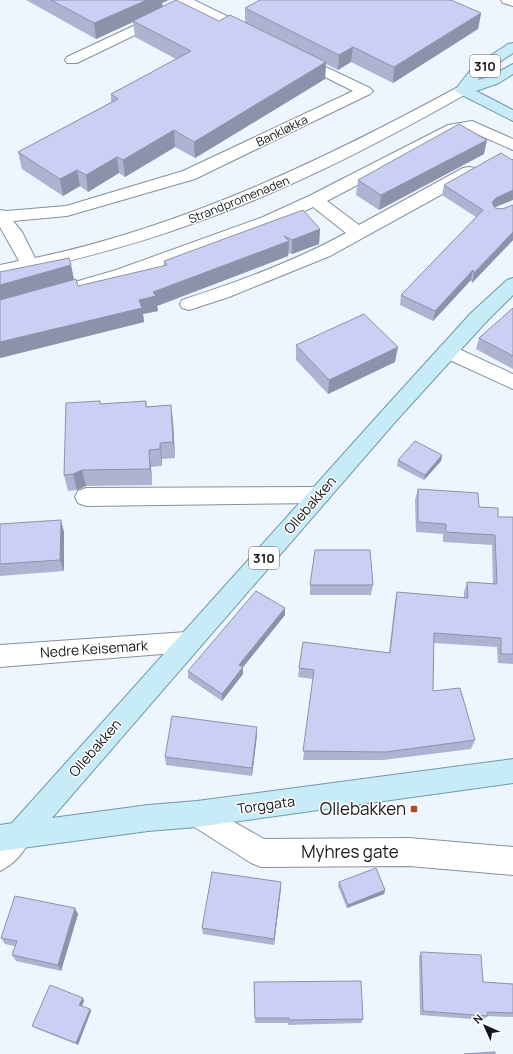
<svg xmlns="http://www.w3.org/2000/svg" width="513" height="1054" font-family="Manrope,sans-serif">
<style>
.lines{fill:none;stroke-linecap:round;stroke-linejoin:round}
.minor-casing{stroke:#86909b;stroke-width:2}
.major-casing{stroke:#7099a6;stroke-width:2}
.minor{fill:#fff;fill-rule:evenodd}
.major{fill:#c7ecf7;fill-rule:evenodd}
.wall{fill:#aeb3d2}
.shaded-wall{fill:#8d92ab}
.building{fill:#cad0f4;stroke:#8d92ab}
.poi-dot{fill:#b14a26;stroke:#fff;stroke-width:1.5}
.labels{text-anchor:middle;stroke-width:3;stroke-linejoin:round;paint-order:stroke}
.far-street-label{font-size:12px;fill:#13171a;stroke:#fff}
.shield{fill:#fff;stroke:#5a5d5f;stroke-width:1}
.shield-label{font-size:13px;font-weight:bold;fill:#13171a}
.street-label{font-size:14px;fill:#13171a;stroke:#fff}
.near-poi-label{font-size:17px;fill:#13171a;stroke:#fff;text-anchor:end}
.near-street-label{font-size:17px;fill:#13171a;stroke:#fff}
</style>
<rect width="100%" height="100%" fill="#edf5fe"/>
<g class="lines">
<g class="minor-casing">
<path id="minor" d="M176 0H194L255 30 257 33 255 36H245L178 3Z
M501 0H513V6L503 3Z
M161 13 166 14 168 17 166 20 77 63H67L65 60 67 57Z
M298 54 370 88 373 91 370 94 195 179 67 216 13 221 22 232 35 258C185 226 324 160 458 87H468L471 90 468 93C378 144 285 192 186 226 125 248 63 263 0 277V265L19 261 0 227V210L6 211 66 206 183 171 353 91 293 61 291 58 293 55Z
M472 121 513 139V150L470 131 458 132 327 201 359 225 463 168 469 167 475 168 477 172 475 176 330 256 229 297 189 310 182 308 180 304 182 300C238 282 295 261 346 233L313 207C239 242 153 272 74 294L68 292 65 288 68 284 116 270 263 217 309 196 448 125Z
M448 344 513 374V389L441 356 438 351 441 346Z
M319 487 327 489 330 495 327 501 319 503 86 506 78 503 75 497 78 491 86 488Z
M187 632 195 635 199 642 195 649 187 652 0 667V645Z
M197 801 264 839 409 838 513 847V875L409 866 261 867 251 863 188 823 184 814 188 805Z
M19 822 28 826 32 835C26 850 15 864 0 871V836L10 826Z"/>
</g>
<g class="major-casing">
<path id="major" d="M513 43V53L482 74 478 80 489 77 513 64V74L499 83 476 91 513 110V121L458 93 455 90 472 68 508 44Z
M513 278V295L485 323 396 421 52 818 148 805 197 801 513 759V783L197 827 148 831 0 851V825L12 823 382 411 471 313 507 280Z"/>
</g>
<use href="#minor" class="minor"/>
<use href="#major" class="major"/>
</g>
<path class="wall" d="M26 0H169L162 3 163 7 219 21 245 23V8L481 13 478 29 393 83 351 62 338 70 326 64 325 79 195 158 175 147 125 177 119 173 88 192 80 186 63 196 22 169 18 152 111 102V94L176 59 135 37 133 22 96 39Z
M484 154 379 210 356 195 358 180Z
M444 185 495 208 502 209 513 205V240L472 283 471 280 433 321 400 305 401 295 476 217 442 195Z
M320 229 319 244 292 254 289 253 288 256 157 306 158 311 143 314 144 322 0 358V272L71 265 74 280 78 286 164 266V261Z
M513 308V369L476 349 479 338Z
M296 345 395 362 328 394 296 360Z
M146 401 147 407 171 405 173 422 175 458 162 459V466L151 467 152 485 86 486 77 490 68 491 64 475 101 404Z
M442 455 441 461 424 480 397 466 398 460Z
M418 489 479 507 498 517H513V664L498 663 497 647 434 643 433 691 475 740 471 749 383 760H303L313 679 298 677 299 668 389 653 395 601 397 592 464 598V592L467 582 493 584 492 545 443 542V534L416 532 415 500Z
M0 524 64 532V571L0 576Z
M310 585H373L371 595H310Z
M285 615 243 667V674L222 701 188 678V671Z
M257 735 252 776 166 765 165 757Z
M339 882 385 890 384 894 347 908 338 886Z
M281 888 274 945 203 934 202 928Z
M78 914 61 971 16 961 12 955 15 946 5 944 1 938Z
M421 952 483 982 513 984V1017L487 1016 484 1020 420 1015 419 957Z
M254 982 363 1019 361 1023 288 1025V1023H255Z
M83 998 84 1001 82 1006 90 1009 91 1011 78 1045 35 1028 32 1026Z"/>
<path class="shaded-wall" d="M147 0H169L162 3 163 9 133 21V22L96 39 94 23Z
M481 13 478 29 393 83 394 67Z
M353 47 351 62 338 70 339 55Z
M326 62 325 79 195 158 194 142Z
M174 130 175 147 125 177 123 160Z
M487 140 484 154 379 210 381 195Z
M117 157 119 173 88 192 86 175Z
M77 170 80 186 63 196 60 179Z
M513 190V200L493 208 492 202 496 198Z
M320 229 319 244 292 254V240Z
M513 232V240L472 283 474 273Z
M289 241 288 256 157 306 158 311 143 314 144 322 0 358V342L139 300 153 292Z
M71 265 74 280 0 300V285Z
M473 270 471 280 433 321 435 311Z
M398 347 395 362 328 394 329 380Z
M171 405 173 422 175 458 173 442Z
M160 443 162 459V466L160 449Z
M149 450 151 467 152 485 150 469Z
M442 455 441 461 424 480 425 475Z
M82 470 86 486 77 490 73 474Z
M61 520 64 532V571L60 560Z
M285 608V615L239 672V665Z
M243 667V674L222 701V694Z
M257 727V735L252 776V768Z
M281 882V888L274 945V939Z
M385 890 384 894 347 908 348 905Z
M75 908 78 914 61 971 58 965Z
M83 998 84 1001 81 1008 79 1005Z
M90 1009 91 1011 78 1045 76 1043Z"/>
<path class="building" d="M51 0H147L94 23Z
M176 0 219 21 230 15 326 62 194 142 174 130 123 160 117 157 86 175 77 170 60 179 18 152 118 99 111 94 191 51 133 21Z
M260 0H451L481 13 394 67 353 47 339 55 245 8Z
M459 124 487 140 381 195 358 180Z
M501 153 512 160 513 159V190L496 198 492 202 495 208 502 209 513 205V232L474 273 473 270 435 311 401 295 483 210 444 185Z
M303 210 320 229 292 240 284 236 289 241 153 292 156 296 139 300 142 308 0 342V300L76 279 78 286 167 265 164 261Z
M69 258 71 265 0 285V272Z
M513 308V356L479 338Z
M364 314 398 347 329 380 296 345Z
M100 401V404L146 401V407L171 405 173 442 160 443V449L149 450 150 469 82 470 73 474 64 475 66 403Z
M415 441 442 455 425 475 398 460Z
M418 489 478 493 479 507 498 508V517H513V654H501V638L434 633 433 691 460 688 475 740 386 752 303 751 314 670 299 668 303 642 390 653 397 592 468 598 467 582 497 584 495 535 446 532V524L418 522Z
M61 520 60 560 0 564V524Z
M315 550H370L373 585H310Z
M256 591 285 608 239 665 243 667 222 694 188 671Z
M172 716 257 727 252 768 165 757Z
M376 868 385 890 348 905 339 882Z
M212 872 281 882 274 939 202 928Z
M15 896 75 908 58 965 12 955 17 941 1 938Z
M421 952 481 955 483 982 513 984V1013L487 1012 488 1016 423 1011Z
M361 981 363 1019 289 1020V1018H255L254 982Z
M50 985 83 998 79 1005 90 1009 76 1043 32 1026Z
M495 1052V1054H464Z"/>
<rect class="poi-dot" x="410" y="805" width="8" height="8" rx="2"/>
<g class="labels">
<g class="far-street-label">
<text transform="translate(282 131) rotate(-26)" y="4">Bankløkka</text>
<text transform="translate(239 200) rotate(-22)" y="4">Strandpromenaden</text>
</g>
<g class="shield">
<rect x="470" y="55" width="30" height="22" rx="3"/>
<rect x="249" y="547" width="30" height="22" rx="3"/>
</g>
<g class="shield-label">
<text x="485" y="71">310</text>
<text x="264" y="563">310</text>
</g>
<g class="street-label">
<text transform="translate(310 505) rotate(-49)" y="5">Ollebakken</text>
<text transform="translate(94 649) rotate(-4)" y="5">Nedre Keisemark</text>
<text transform="translate(95 748) rotate(-49)" y="5">Ollebakken</text>
<text transform="translate(266 805) rotate(-8)" y="5">Torggata</text>
</g>
<g class="near-poi-label">
<text x="406" y="815">Ollebakken</text>
</g>
<g class="near-street-label">
<text x="350" y="858">Myhres gate</text>
</g>
</g>
<g transform="translate(485 1026) rotate(315)" stroke="#ffffff" stroke-width="3" paint-order="stroke">
<path d="M0-3L7 15L0 10L-7 15Z" fill="#13171a"/>
<text y="-6" font-size="11" font-weight="bold" text-anchor="middle" fill="#13171a">N</text>
</g>
</svg>
